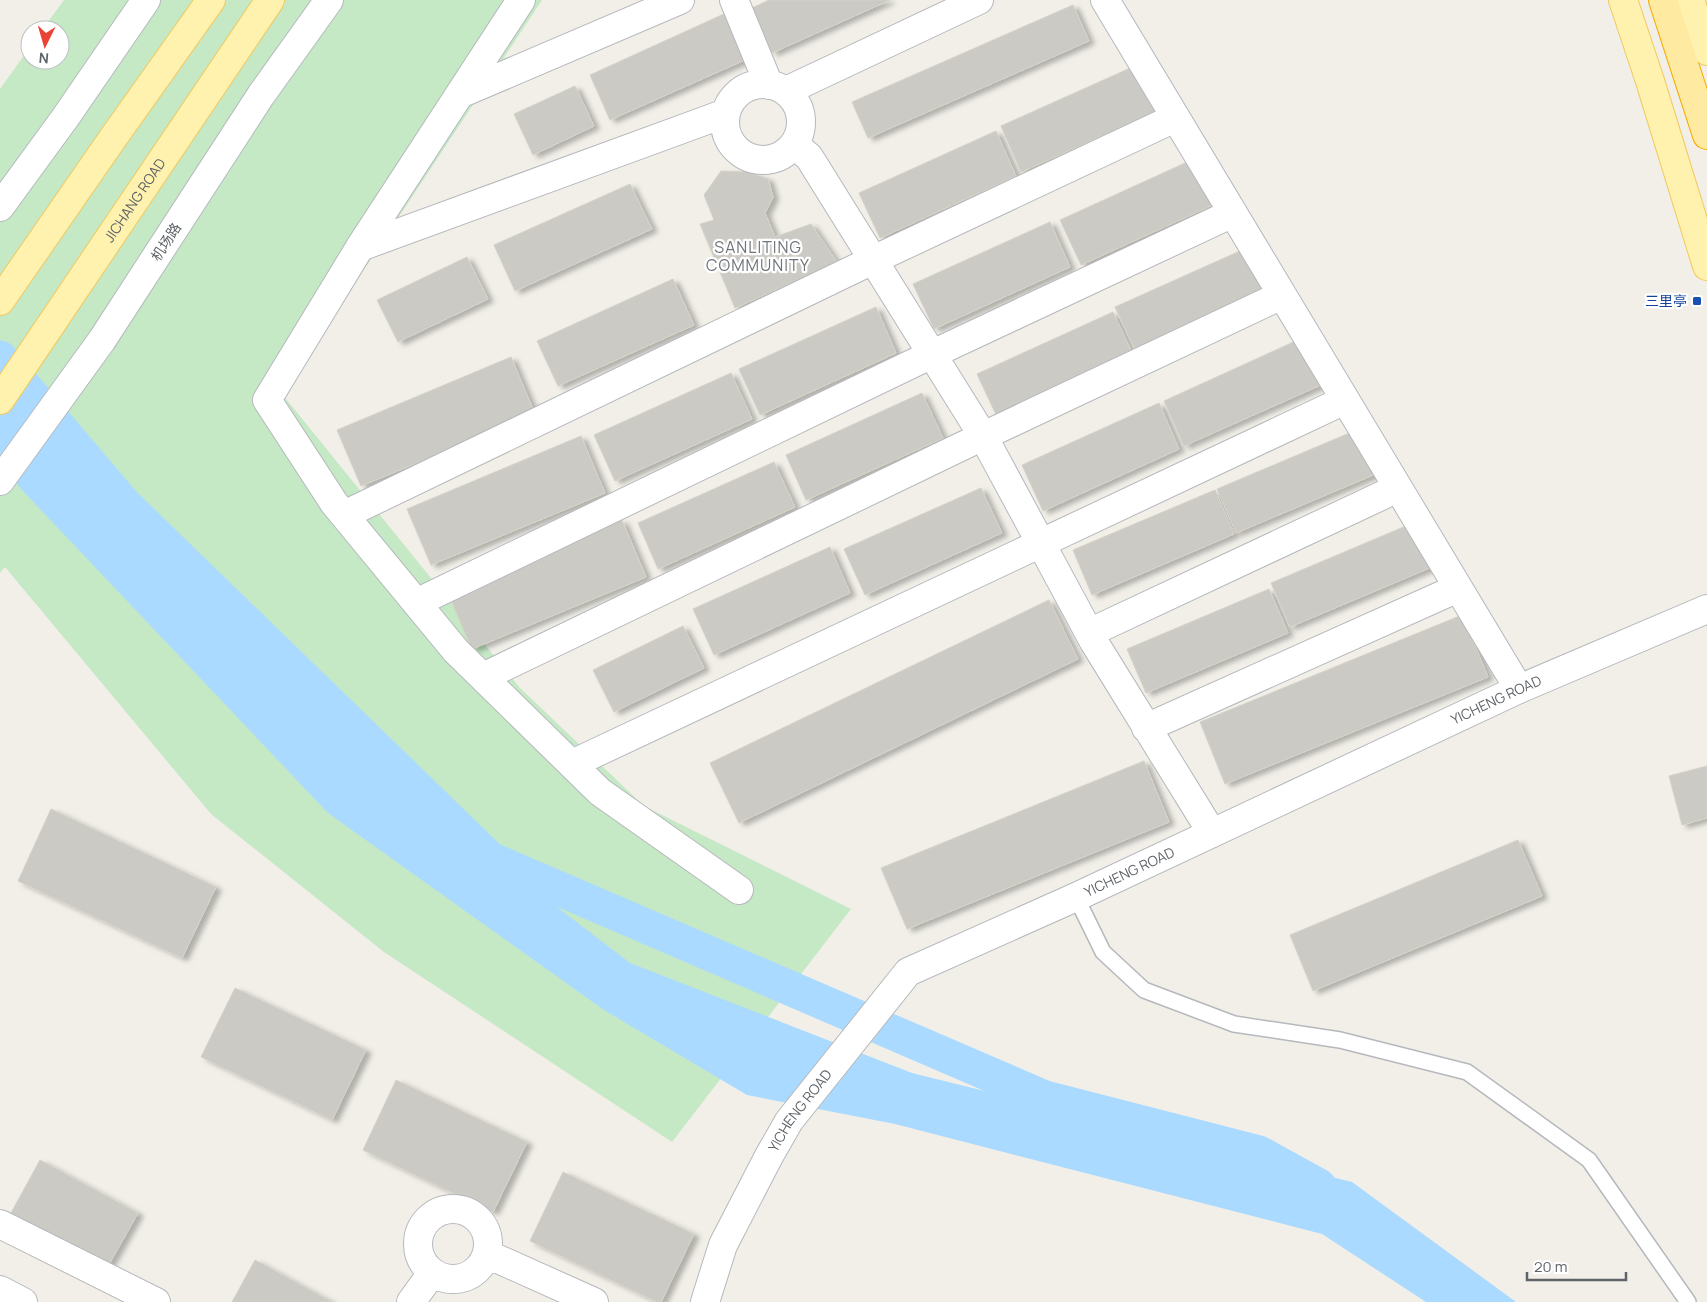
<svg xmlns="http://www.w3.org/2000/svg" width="1707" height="1302" font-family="Manrope,'Noto Sans SC',sans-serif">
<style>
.green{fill:#c5e8c5}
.water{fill:#aadaff}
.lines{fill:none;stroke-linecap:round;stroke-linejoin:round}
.canal{stroke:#aadaff;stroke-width:35}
.building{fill:#cccac5;stroke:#d6d1c6;filter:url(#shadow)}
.service-casing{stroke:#b5b8bc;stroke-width:18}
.minor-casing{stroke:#b5b8bc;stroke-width:30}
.tertiary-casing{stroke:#b5b8bc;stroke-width:30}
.secondary-casing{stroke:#b6babf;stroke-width:30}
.primary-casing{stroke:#f2c960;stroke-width:30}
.trunk-casing{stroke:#f9ab00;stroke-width:30}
.service{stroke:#fff;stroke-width:15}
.minor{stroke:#fff;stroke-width:28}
.tertiary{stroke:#fff;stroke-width:28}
.secondary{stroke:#fff;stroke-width:28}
.primary{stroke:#fff2af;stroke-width:28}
.trunk{stroke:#feeaa1;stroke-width:28}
.transit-dot{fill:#1a4fb4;stroke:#fff;stroke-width:2}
.labels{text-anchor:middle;stroke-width:4.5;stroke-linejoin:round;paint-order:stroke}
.street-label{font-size:14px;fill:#5f6368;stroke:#fff}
.transit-label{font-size:14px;fill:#164399;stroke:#fff;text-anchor:end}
.quarter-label{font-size:16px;letter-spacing:1px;fill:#70757a;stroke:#fff}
</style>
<defs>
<filter id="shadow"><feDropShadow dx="5.5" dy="3" stdDeviation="2.5" flood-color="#0004"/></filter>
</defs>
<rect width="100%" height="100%" fill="#f1efe8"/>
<path class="green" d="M64 0H542L282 394 520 688 644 806 851 909 672 1142 384 952 211 814 5 567 0 573V89L30 47V60H60V30H42Z"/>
<path class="water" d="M0 370 369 763 630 963 912 1073 1352 1182 1516 1302H1426L1322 1234 895 1124 747 1095 604 1010 328 813 21 489 0 463Z"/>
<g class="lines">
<path class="canal" d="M0 358 124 504 490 859 1045 1098 1259 1153 1319 1186"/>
</g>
<path class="building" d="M769 0H890L772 53 752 8Z
M1073 5 1089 41 868 138 852 102Z
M726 13 747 59 610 120 590 75Z
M1137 65 1158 111 1021 172 1001 126Z
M575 86 594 126 533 155 514 114Z
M996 131 1016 176 880 238 859 193Z
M1196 158 1217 203 1081 265 1060 220Z
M721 171 747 172 768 179 773 197 765 213 775 237 811 224 837 262 735 308 700 224 714 220 704 195Z
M630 184 652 229 515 291 494 245Z
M1050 222 1070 267 934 329 913 284Z
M1251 246 1272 291 1136 352 1115 307Z
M467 257 488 299 398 342 377 300Z
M673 279 694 325 558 386 537 341Z
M876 307 896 353 760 415 739 369Z
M1113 312 1134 357 998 419 977 374Z
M1300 339 1321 385 1184 446 1164 401Z
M511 357 535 414 361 486 337 430Z
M731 373 752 419 615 481 594 435Z
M922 393 943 438 806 500 786 455Z
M1159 403 1179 449 1043 511 1022 465Z
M1359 429 1378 473 1236 533 1217 489Z
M581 436 605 493 431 565 407 509Z
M774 462 795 507 658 569 638 523Z
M981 488 1002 533 865 595 844 549Z
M1215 490 1234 534 1092 595 1073 550Z
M622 520 646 577 472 649 448 593Z
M1413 523 1432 567 1290 627 1271 583Z
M830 547 850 593 714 655 693 609Z
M1269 589 1288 633 1146 693 1127 649Z
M1049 600 1078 659 739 823 710 763Z
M1462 615 1488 677 1225 784 1200 722Z
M683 626 704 668 614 712 593 670Z
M1144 761 1169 822 907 929 881 868Z
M1707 766V818L1682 825 1669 776Z
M51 809 216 887 182 958 18 881Z
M1518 840 1542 896 1313 991 1290 935Z
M235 988 366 1050 332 1120 201 1057Z
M396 1080 527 1142 493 1212 363 1150Z
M40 1160 138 1213 103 1275 6 1222Z
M563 1172 694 1234 661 1302H657L530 1241Z
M255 1260 332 1302H232Z"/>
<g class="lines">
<g class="service-casing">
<path id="service" d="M1076 897 1103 952 1144 990 1234 1024 1340 1040 1467 1072 1589 1160 1688 1302"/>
</g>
<g class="minor-casing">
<path id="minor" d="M521 0 360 247 267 400 334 503 456 651 600 792 739 890
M734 0 769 85
M1105 0 1519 689
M725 122a38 38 0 1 1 76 0a38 38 0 1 1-76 0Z
M786 91 979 0
M460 94 680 0
M795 145 809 157 983 436 1094 642 1212 833
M360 247 726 113
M344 515 873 260 1175 118
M416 603 924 358 1233 213
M1089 633 1398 488
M483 677 977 439 1282 295
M1146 728 1458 588
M572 764 1345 400
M418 1244a35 35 0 1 1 70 0a35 35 0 1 1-70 0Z
M0 1224 156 1302
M487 1254 594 1302
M0 1290 23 1302
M411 1302 432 1273"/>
</g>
<g class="tertiary-casing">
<g id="tertiary">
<path id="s1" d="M705 1302 723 1245 769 1156 789 1121 908 972 1076 897 1519 689 1707 609"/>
</g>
</g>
<g class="secondary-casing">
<path id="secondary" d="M0 207 65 118 146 0
M0 481 102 340 261 95 329 0"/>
</g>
<g class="primary-casing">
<g id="primary">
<path d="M1623 0 1650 81 1707 266"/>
<path d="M1690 0 1707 51"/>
<path d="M0 301 113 138 211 0"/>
<path id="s2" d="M0 400 270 0"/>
</g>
</g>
<g class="trunk-casing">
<path id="trunk" d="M1663 0 1707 135"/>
</g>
<use href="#service" class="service"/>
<use href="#minor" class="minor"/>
<use href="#tertiary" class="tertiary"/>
<use href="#secondary" class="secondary"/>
<use href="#primary" class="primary"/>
<use href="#trunk" class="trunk"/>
</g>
<rect class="transit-dot" x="1692" y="296" width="10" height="10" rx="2.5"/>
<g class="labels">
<g class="street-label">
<text dy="5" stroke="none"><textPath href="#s2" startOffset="241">JICHANG ROAD</textPath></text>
<text transform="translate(166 242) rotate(-57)" y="5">机场路</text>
<text dy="5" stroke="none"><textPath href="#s1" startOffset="1039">YICHENG ROAD</textPath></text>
<text dy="5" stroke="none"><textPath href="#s1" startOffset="634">YICHENG ROAD</textPath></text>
<text dy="5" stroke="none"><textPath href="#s1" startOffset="215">YICHENG ROAD</textPath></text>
</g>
<g class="transit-label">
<text x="1687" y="306">三里亭</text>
</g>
<g class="quarter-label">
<text x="758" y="253">SANLITING<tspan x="758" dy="18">COMMUNITY</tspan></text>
</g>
</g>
<g transform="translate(45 45) rotate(185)"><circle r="24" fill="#ffffff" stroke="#bfc1c3"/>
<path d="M0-4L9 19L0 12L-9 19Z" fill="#ea4335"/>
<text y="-8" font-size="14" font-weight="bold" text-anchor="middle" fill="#5f6368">N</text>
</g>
<path d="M1527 1272v8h99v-8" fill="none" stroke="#5f6368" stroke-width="2.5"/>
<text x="1534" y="1272" font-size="15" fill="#5f6368" stroke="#ffffff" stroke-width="4" paint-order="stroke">20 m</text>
</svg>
